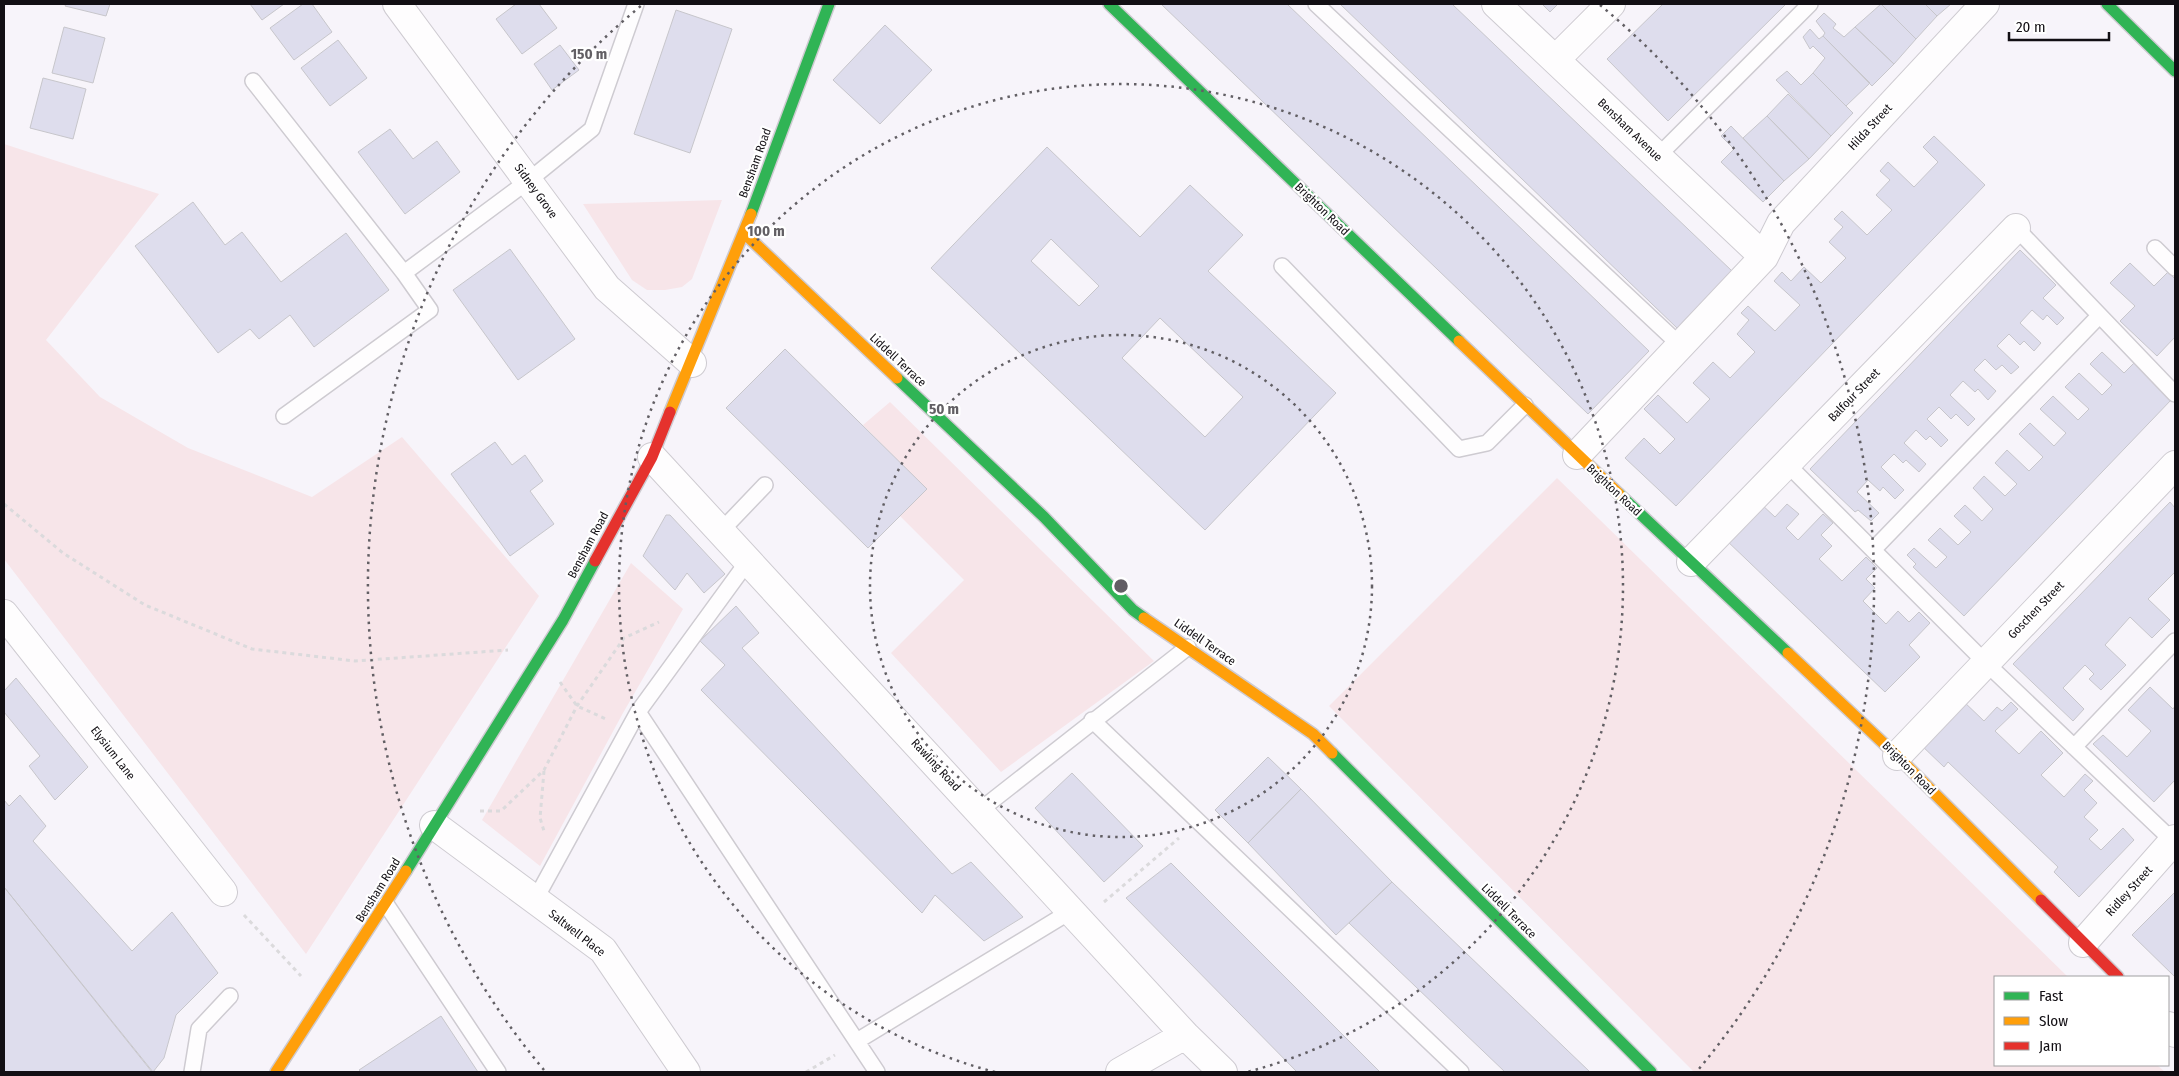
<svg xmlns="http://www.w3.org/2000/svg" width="2179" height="1076" font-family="'Fira Sans Condensed',sans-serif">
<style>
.green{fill:#f7e5e9}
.building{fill:#dedded;stroke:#c7c6cb;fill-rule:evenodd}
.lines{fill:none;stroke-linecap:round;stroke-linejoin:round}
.lane-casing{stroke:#cecbd1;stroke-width:18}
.street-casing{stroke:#cecbd1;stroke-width:30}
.fast-casing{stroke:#cecbd1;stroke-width:14}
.slow-casing{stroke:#cecbd1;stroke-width:14}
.jam-casing{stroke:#cecbd1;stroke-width:14}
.path{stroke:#dbdadc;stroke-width:3;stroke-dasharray:4 4;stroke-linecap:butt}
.lane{stroke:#fefdfe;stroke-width:15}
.street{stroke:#fefdfe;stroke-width:28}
.fast{stroke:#30b455;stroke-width:11}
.slow{stroke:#ff9f0a;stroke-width:11}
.jam{stroke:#e5322d;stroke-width:11}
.ring{fill:none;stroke:#625f64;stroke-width:2.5;stroke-dasharray:2.5 5}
.labels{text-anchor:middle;stroke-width:4.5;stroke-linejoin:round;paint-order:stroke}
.street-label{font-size:12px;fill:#120f14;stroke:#fff}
.centre{fill:#625f64;stroke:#fff;stroke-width:2.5}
.ring-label{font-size:15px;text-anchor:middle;font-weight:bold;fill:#625f64;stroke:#fff;stroke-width:4.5;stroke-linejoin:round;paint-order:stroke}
</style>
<rect width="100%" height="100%" fill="#f7f4fa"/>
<path class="green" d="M4 144 159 194 46 340 100 397 188 448 312 497 402 437 539 596 306 954 4 559Z
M722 200 692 279 682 287 665 290H647L632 280 583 204Z
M890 402 1154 661 1001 772 891 653 964 580 900 516 926 489 863 425Z
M1557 478 2068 977H1995V1065H2157L2165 1072H1694L1329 706Z
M631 563 683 609 623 713 540 866 482 820Z"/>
<path class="building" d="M66 4H110L106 16 65 6Z
M250 4H284L262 20Z
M303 4H312L332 32 294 60 270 28Z
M516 4H539L557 28 522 54 496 19Z
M1161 4H1287L1649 351 1588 414Z
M1340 4H1452L1732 271 1677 328Z
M1542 4H1558L1550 12Z
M1663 4H1786L1668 121 1607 59Z
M1881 4 1916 39 1894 64 1855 27Z
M1881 4H1925L1937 16 1916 39Z
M1925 4H1951L1937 16Z
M676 10 732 29 690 153 634 134Z
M1824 13 1836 24 1833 28 1844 37 1855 27 1894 64 1872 86 1823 36 1825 33 1816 21Z
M885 25 932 70 880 124 833 80Z
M64 27 105 38 93 83 52 73Z
M1810 29 1819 39 1823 36 1870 83 1846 106 1813 73 1825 58 1813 46 1810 49 1803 37Z
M338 40 367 78 330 106 301 68Z
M560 45 579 70 552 90 534 64Z
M1787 71 1801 85 1813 73 1853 113 1831 136 1776 80Z
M43 78 86 89 73 139 30 128Z
M1788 94 1831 136 1809 159 1767 116Z
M1767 116 1809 159 1784 181 1743 138Z
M1731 126 1784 181 1763 202 1721 162 1734 149 1721 136Z
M390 129 413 159 437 141 460 172 405 214 358 152Z
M1934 136 1985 185 1676 506 1625 458 1644 438 1660 454 1675 439 1644 409 1658 395 1687 423 1710 399 1693 383 1713 362 1730 378 1755 352 1737 334 1749 320 1741 313 1748 306 1775 331 1800 305 1774 281 1782 272 1791 281 1804 267 1821 283 1846 258 1829 242 1843 227 1834 219 1842 211 1867 235 1892 210 1876 195 1890 180 1880 171 1888 162 1914 187 1938 162 1923 147Z
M1047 147 1140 237 1190 185 1243 235 1208 271 1336 393 1205 530 931 268ZM1051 239 1099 286 1079 306 1031 261ZM1160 318 1243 397 1205 437 1122 358Z
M193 202 225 245 242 232 281 282 346 233 389 290 314 347 290 315 259 339 250 329 218 353 135 246Z
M510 249 575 339 518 380 453 290Z
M2020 250 2056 285 2043 298 2064 318 2057 325 2047 315 2043 320 2032 310 2020 323 2041 343 2034 351 2024 341 2020 345 2009 334 1997 346 2019 367 2011 374 2002 365 1996 370 1985 359 1974 370 1996 391 1988 400 1978 389 1975 392 1963 381 1950 395 1975 419 1968 426 1956 414 1951 419 1939 407 1927 419 1948 440 1941 447 1930 436 1926 440 1916 430 1904 443 1926 464 1919 472 1906 460 1903 463 1894 454 1881 467 1904 490 1895 499 1883 487 1880 491 1868 480 1857 492 1879 513 1871 521 1858 510 1855 512 1810 469Z
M2130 263 2154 286 2168 272 2175 279V337L2157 356 2120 321 2135 306 2110 283Z
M785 349 927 489 868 548 726 408Z
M2102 352 2124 373 2134 363 2172 399 1964 616 1913 567 1916 564 1907 555 1914 548 1936 568 1947 557 1928 540 1940 528 1958 545 1971 532 1954 516 1965 505 1982 521 1993 509 1973 488 1984 476 2005 496 2017 484 1995 463 2007 450 2029 471 2043 457 2019 434 2030 423 2054 446 2066 433 2040 409 2053 396 2078 420 2089 409 2065 387 2079 373 2102 395 2112 385 2090 364Z
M495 442 512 465 525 455 543 481 530 491 554 524 510 556 451 474Z
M2170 502 2175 508V572L2148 599 2170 620 2152 638 2130 617 2105 645 2126 665 2101 690 2089 679 2094 674 2085 665 2063 688 2084 709 2073 721 2013 664Z
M1760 503 1775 517 1787 504 1799 514 1786 528 1798 540 1823 514 1833 523 1821 535 1832 546 1819 559 1842 581 1866 557 1877 568 1866 579 1875 588 1863 601 1886 624 1898 611 1909 622 1919 612 1930 623 1909 645 1920 657 1885 692 1725 539Z
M666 515H670L725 574 704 593 687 573 675 590 643 556Z
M736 606 759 633 742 648 952 874 971 862 1023 917 984 941 935 895 922 913 701 690 725 665 700 641Z
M16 678 88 767 55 800 29 766 40 756 4 712V691Z
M2150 687 2173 709 2175 706V780L2154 802 2093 744 2103 735 2127 757 2151 731 2128 710Z
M1961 699 1984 721 1997 707 2002 711 2011 702 2018 709 1995 731 2019 754 2041 731 2063 753 2041 775 2064 797 2085 774 2093 781 2084 790 2097 803 2084 817 2098 830 2089 839 2101 850 2123 828 2134 840 2079 897 2054 872 2058 867 1948 762 1944 767 1919 743Z
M1268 757 1301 789 1248 843 1215 810Z
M1072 773 1143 846 1104 882 1035 808Z
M1301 789 1392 882 1336 935 1248 843Z
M20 795 46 826 33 841 132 951 172 912 218 973 176 1015 164 1058 153 1072 4 887V800L9 806Z
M1171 863 1380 1072H1297L1126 898Z
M1392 882 1590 1072H1505L1349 923Z
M4 887 152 1072H4Z
M2175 892V977L2132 935Z
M441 1016 478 1072H361L359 1070Z"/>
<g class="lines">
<g class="lane-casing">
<path id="lane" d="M1316 4 1681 346
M253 81 404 273
M1658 156 1810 4
M2016 228 2175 394
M2155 248 2175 268
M1282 266 1459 449 1487 443 1525 405
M284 416 430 310 404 273 528 181 592 129 636 4
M1787 464 1986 663 2173 841
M721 531 765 485
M1873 550 2099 316
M638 712 877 1072
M1092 720 1461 1072
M2074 747 2175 641
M979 811 1188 647
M535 900 638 712 748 561
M386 904 498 1072
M857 1041 1071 911
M192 1072 199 1029 230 996"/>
</g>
<g class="street-casing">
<path id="street" d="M397 4 607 288 692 363
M1496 4 1764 257
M1556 59 1611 4
M1577 455 1764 257 1781 223 1985 4
M652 457 1185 1035 1223 1072
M1691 562 2016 228
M4 614 223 892
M1897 756 2175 465
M434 825 603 950 686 1072
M2083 943 2175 839
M2168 1026 2175 1033
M1120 1072 1185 1035"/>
</g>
<g class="fast-casing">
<path id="fast" d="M1109 4 1459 341
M2107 4 2175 71
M751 214 829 4
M897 378 1044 517 1133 610 1144 618
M1619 494 1788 653
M1332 753 1651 1072
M406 871 563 620 595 561"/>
</g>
<g class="slow-casing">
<path id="slow" d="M744 233 897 378
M1459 341 1619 494
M670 412 751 214
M1144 618 1313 734 1332 753
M1788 653 1897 756 2041 900
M276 1072 406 871"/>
</g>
<g class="jam-casing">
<path id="jam" d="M595 561 652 457 670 412
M2041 900 2118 977"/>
</g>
<path class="path" d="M4 504 63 553 145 605 252 649 355 661 508 650
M560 682 577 706 606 719
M544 771 540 818 544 831
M480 811H501L544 770 577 706 624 638 659 622
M1104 902 1179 838
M244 915 301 976
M806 1072 835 1055"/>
<use href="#lane" class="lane"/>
<use href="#street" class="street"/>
<use href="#fast" class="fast"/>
<use href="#slow" class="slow"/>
<use href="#jam" class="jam"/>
</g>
<g class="ring">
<circle cx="1121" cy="586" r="251"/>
<path d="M995 1072A502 502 0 1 1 1247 1072"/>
<path d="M544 1070A753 753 0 0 1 642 5M1600 5A753 753 0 0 1 1698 1070"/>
</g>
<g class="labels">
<g class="street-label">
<text transform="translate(1870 127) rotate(-47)" y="4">Hilda Street</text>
<text transform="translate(1630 130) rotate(44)" y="4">Bensham Avenue</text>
<text transform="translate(755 163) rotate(-70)" y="4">Bensham Road</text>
<text transform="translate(536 191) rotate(54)" y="4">Sidney Grove</text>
<text transform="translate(1322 209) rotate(44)" y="4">Brighton Road</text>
<text transform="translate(898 360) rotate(43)" y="4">Liddell Terrace</text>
<text transform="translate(1854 395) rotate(-46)" y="4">Balfour Street</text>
<text transform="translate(1614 490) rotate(43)" y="4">Brighton Road</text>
<text transform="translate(588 545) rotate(-62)" y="4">Bensham Road</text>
<text transform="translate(2036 610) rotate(-46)" y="4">Goschen Street</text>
<text transform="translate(1205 642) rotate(35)" y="4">Liddell Terrace</text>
<text transform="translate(113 753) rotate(52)" y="4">Elysium Lane</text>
<text transform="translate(936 765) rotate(47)" y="4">Rawling Road</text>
<text transform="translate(1909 768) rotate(45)" y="4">Brighton Road</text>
<text transform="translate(378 890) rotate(-58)" y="4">Bensham Road</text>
<text transform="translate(2129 891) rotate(-48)" y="4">Ridley Street</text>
<text transform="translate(1509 911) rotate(45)" y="4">Liddell Terrace</text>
<text transform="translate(577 933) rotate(38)" y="4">Saltwell Place</text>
</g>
</g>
<circle cx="1121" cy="586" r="8" class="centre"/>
<g class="ring-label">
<text x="589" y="59">150 m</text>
<text x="766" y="236">100 m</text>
<text x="944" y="414">50 m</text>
</g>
<rect width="2179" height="1076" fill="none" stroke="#120f14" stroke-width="10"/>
<rect x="1994" y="976" width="175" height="90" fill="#ffffff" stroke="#a09fa1"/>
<rect x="2004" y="992" width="25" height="8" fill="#30b455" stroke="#a09fa1"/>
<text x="2039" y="1001" font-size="15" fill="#120f14">Fast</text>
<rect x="2004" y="1017" width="25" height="8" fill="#ff9f0a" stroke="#a09fa1"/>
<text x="2039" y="1026" font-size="15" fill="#120f14">Slow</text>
<rect x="2004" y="1042" width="25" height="8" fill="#e5322d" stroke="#a09fa1"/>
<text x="2039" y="1051" font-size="15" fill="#120f14">Jam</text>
<path d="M2009 32v8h100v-8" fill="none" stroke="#120f14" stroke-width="2.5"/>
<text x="2016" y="32" font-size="15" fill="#120f14" stroke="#ffffff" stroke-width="4" paint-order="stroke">20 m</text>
</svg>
